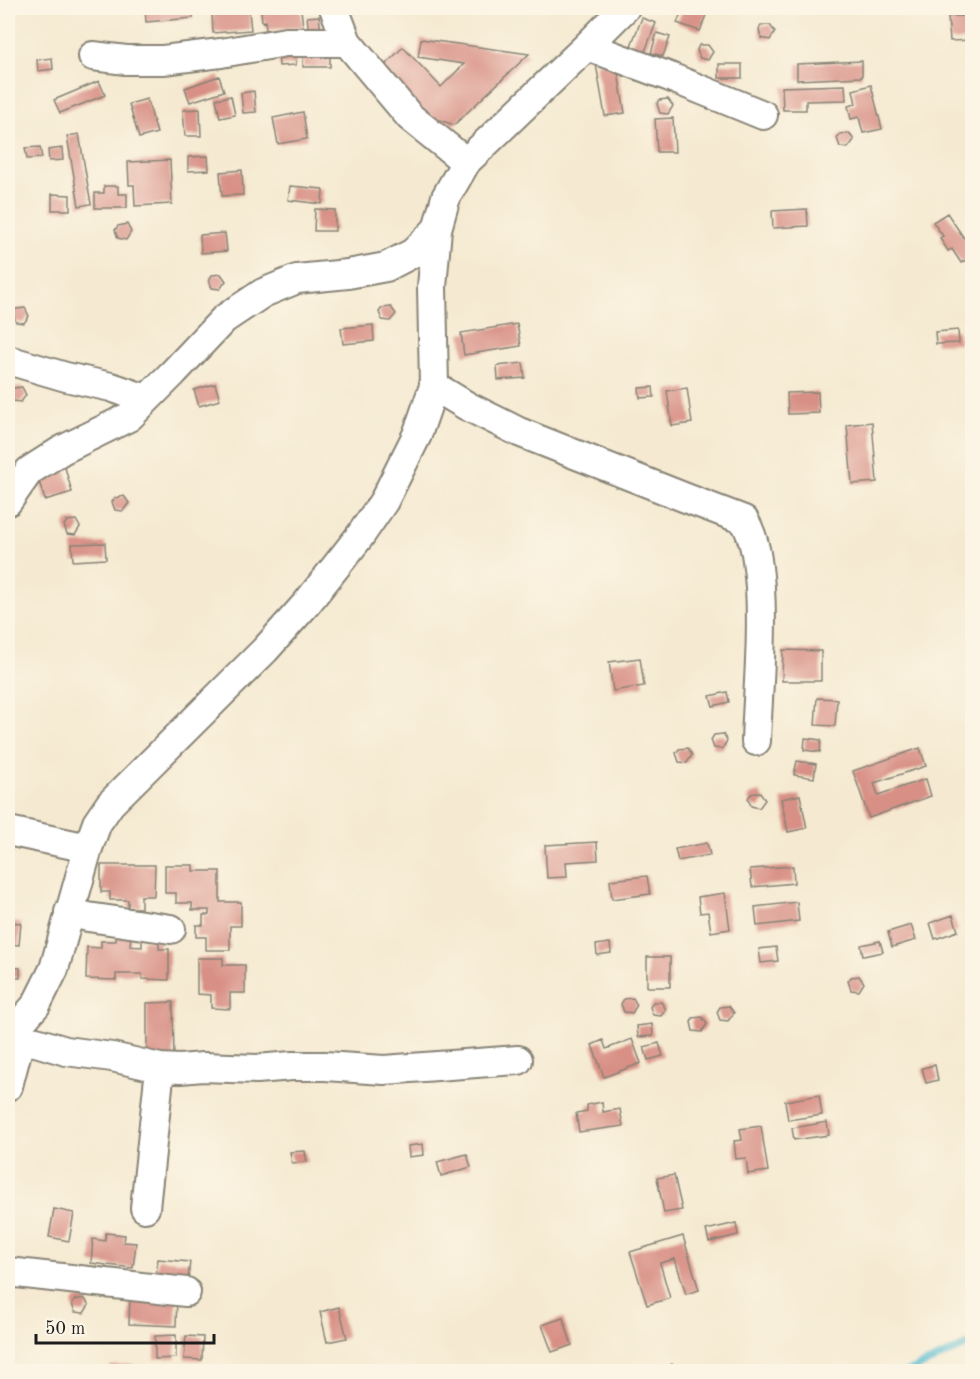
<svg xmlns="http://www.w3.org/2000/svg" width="980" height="1379" font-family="'Old Standard TT',serif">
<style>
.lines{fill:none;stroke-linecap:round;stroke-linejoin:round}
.stream{stroke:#52bad0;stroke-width:7}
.building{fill:#d88f85}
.minor-casing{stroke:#888376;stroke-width:32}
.minor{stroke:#fff;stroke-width:28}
</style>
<rect width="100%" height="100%" fill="#fcf5e5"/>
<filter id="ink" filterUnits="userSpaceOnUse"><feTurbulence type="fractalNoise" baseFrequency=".0167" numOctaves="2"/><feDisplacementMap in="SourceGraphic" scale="12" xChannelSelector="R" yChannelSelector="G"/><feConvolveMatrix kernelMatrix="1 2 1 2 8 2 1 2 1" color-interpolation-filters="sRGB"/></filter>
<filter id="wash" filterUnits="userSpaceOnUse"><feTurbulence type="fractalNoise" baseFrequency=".008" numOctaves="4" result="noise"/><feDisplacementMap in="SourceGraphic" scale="24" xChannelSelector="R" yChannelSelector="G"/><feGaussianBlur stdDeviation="1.35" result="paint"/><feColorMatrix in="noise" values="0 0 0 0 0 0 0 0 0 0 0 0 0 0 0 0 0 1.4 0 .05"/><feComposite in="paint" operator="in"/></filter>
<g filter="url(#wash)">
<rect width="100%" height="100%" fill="#f5ead1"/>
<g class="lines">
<path class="stream" d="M907 1372 972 1343"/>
</g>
<g id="blocks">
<path class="building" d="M145 8H193V18L146 22Z
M264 8H293V10L301 9 303 27 266 30 265 21 262 22 261 11 265 10Z
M683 8H694L707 12 700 31 677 23Z
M249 11 251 30 213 33 212 14Z
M319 16 321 32 309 33 307 17Z
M948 16H965V26L971 25 972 40 950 41Z
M642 18 656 23 644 54 630 48Z
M761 25H770L775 32 770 40 761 38 759 30Z
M657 33 670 37 663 56 651 53Z
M421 39 529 54 454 125 419 113 379 71 403 47 441 87 464 64 418 57Z
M699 45H708L713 52 708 60 700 58 697 50Z
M303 50H330V67H303Z
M295 51 296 65 279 66 278 53Z
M52 58 53 69 38 71 37 60Z
M616 61 625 113 605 116 596 64Z
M862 61V77L797 80V64Z
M719 64H742V78H719Z
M219 76 224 91 190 102 185 88Z
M99 81 105 95 60 113 54 100Z
M845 85 846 100 806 101V110H783L782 87Z
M871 85 882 129 863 133 859 117 851 119 848 106 856 104 853 90Z
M254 91 256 112 243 113 241 93Z
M231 96 235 115 220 118 216 99Z
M147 99 157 133 139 138 129 104Z
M668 99 673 106 668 114 660 113 657 104 659 100Z
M200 109 201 136H185L183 110Z
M303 112 307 139 278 144 273 118Z
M673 118 675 152H657L655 119Z
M849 133 854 140 848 148 840 147 837 138 840 134Z
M79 134 91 204 79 206 67 136Z
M40 147 42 158 27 159 25 148Z
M62 148 63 160 49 161 48 150Z
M208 156 209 170 188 171V157Z
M170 160 172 204 135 206 134 185H129L128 162Z
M242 170 243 195 222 196 220 172Z
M104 186H118V194H127V208H95V193H104Z
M290 186 323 189 322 204 288 200Z
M52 194 70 195V210H52Z
M315 209 335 210V231H314Z
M807 209 808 226 773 228 772 211Z
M947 213 972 250V256L961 263 952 249 948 251 940 238 943 236 933 222Z
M127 224 131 232 126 240 118 238 115 230 118 226Z
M225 233 227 251 201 253 200 235Z
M221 274 226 281 220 289 212 288 209 280 212 275Z
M391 307 396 314 390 321 382 320 379 312 382 308Z
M25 308 29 316 24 323 16 322 13 314 16 309Z
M517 324 521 346 464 355 461 333Z
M373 325 374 341 343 344 341 328Z
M958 330 959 343 936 344 935 332Z
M523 363 525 378 498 380 497 366Z
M215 384 220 400 199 406 194 390Z
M22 387 26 395 21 402 13 401 10 393 13 388Z
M653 387 654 397 640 398 639 388Z
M687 388 692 423 672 426 667 391Z
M818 392 819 413 788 414 787 393Z
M872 422 877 482 852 484 847 425Z
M64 464 72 492 45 500 36 472Z
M124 496 129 503 123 511 115 510 112 502 115 498Z
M76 520 80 527 75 535 67 534 64 525 67 521Z
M105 543 106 559 73 561 72 544Z
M783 650 821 651V681H782Z
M640 658 644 686 613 691 609 662Z
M727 692 729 702 713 706 710 696Z
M817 698 837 699 835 726 815 725Z
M723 734 727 741 722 749 714 748 711 740 714 735Z
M805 738 821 740 820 752 804 750Z
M688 748 692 755 687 763 679 762 676 753 679 749Z
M920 748 926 766 874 783 878 795 926 779 931 796 869 818 853 771Z
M797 761 816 764 814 778 794 775Z
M760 792 765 800 759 808 751 806 748 798 751 794Z
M800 795 807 828 788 832 781 799Z
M597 842 598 860 566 862 567 877 547 878 545 845Z
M707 843 710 855 678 861 675 849Z
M101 865H155L154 896H141V908H128V900H110V892H101Z
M165 865H193V871H220V902H241V926H230V950H206V937H196V925H203V915H209V910H192V903H176V893H165Z
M793 866 794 883 752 887 750 869Z
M647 876 650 894 612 899 610 880Z
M725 893 730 929 711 932 708 912 700 913 698 897Z
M797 902 799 921 757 926 755 907Z
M953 915 958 931 935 939 930 923Z
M8 922 21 923 19 945 8 944Z
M911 925 916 940 892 947 888 932Z
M116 935H131L130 946 142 947V940H159V949H169V980L142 979V974H116V980L86 979 87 947 101 948V941H116Z
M880 941 883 952 863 956 861 945Z
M610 943 611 953 597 955 596 945Z
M776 947 778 961 761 963 759 949Z
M647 957H670V987H647Z
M197 958H223V965H245V993H230V1009L211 1008V995L197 994Z
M8 967 20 968V978H8Z
M859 976 864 983 859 991 851 990 848 981 851 977Z
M633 998 637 1005 632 1013 624 1012 621 1004 624 999Z
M173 1002 174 1061 147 1062V1003Z
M653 1002H661L666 1009 661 1016 653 1015 650 1007Z
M729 1006 734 1013 728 1021 720 1020 717 1012 720 1007Z
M702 1017 707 1024 702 1032 693 1031 691 1022 693 1018Z
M652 1024 653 1036 638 1037 637 1026Z
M632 1039 641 1063 604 1077 592 1045 603 1040 606 1049Z
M659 1043 663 1056 648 1060 644 1047Z
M935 1065 938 1080 926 1083 922 1068Z
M819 1095 822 1115 788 1120 785 1101Z
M602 1102 603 1112 620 1109 623 1126 579 1132 576 1113 587 1111V1105Z
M827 1122 829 1135 794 1140 792 1128Z
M761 1126 768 1171 748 1174 746 1158 736 1159 734 1141 742 1140 740 1129Z
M423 1144 424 1155 409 1157 408 1146Z
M305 1151 307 1162 292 1163 290 1152Z
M467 1154 471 1167 441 1176 437 1162Z
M674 1175 682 1210 664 1213 657 1178Z
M54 1209 74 1213 69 1241 49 1237Z
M736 1223 738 1235 709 1242 706 1230Z
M106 1233 125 1235 124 1242 136 1243 133 1268 91 1263 93 1239 105 1241Z
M683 1236 699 1290 686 1294 675 1259 660 1263 670 1298 647 1305 630 1252Z
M158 1259 190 1262 188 1278 156 1274Z
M130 1294 177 1296 176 1326 129 1324Z
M84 1298 89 1305 84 1313 75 1312 72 1304 75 1300Z
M339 1307 347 1338 327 1342 320 1312Z
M563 1318 572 1345 552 1352 542 1325Z
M176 1335V1358L155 1359V1336Z
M186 1336 203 1337 202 1360 184 1359Z
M133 1364 134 1372H110V1366Z
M672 1364 676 1372H659Z"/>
</g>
</g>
<g filter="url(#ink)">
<use href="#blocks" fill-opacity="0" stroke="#888376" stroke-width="1.5"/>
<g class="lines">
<g class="minor-casing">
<path id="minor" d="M334 8 347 42 410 117 466 162
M587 46 670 77 763 115
M93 56 126 60H163L221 53 286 42H347
M8 360 66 377 111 387 146 399
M434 386 467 406 519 432 686 498 744 520C756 540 758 564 760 587 763 638 758 689 756 741
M8 501 29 471 62 450 129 417 173 373 224 319 263 293 297 279 348 274 386 267 413 253 437 229
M8 831 88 848
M69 912 88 917 171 929
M8 1026 21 1022 36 1005 54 969 88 848 97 823 110 804 265 650 307 603 360 536 384 501 417 435 434 386 432 287 437 229 446 197 466 162 587 46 625 8
M20 1040 36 1042 66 1051 112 1057 160 1068 180 1069 203 1067 257 1069 292 1066H325L384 1070 518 1060
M8 1086 20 1040 21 1022
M145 1208 160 1068
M8 1272 186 1292"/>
</g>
<use href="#minor" class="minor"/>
</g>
</g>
<rect width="980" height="1379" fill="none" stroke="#fcf5e5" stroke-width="30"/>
<path d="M36 1334v9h178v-9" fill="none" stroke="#1c1c1c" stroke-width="3"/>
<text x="45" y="1334" font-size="18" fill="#1c1c1c" stroke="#fcf5e5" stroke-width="4.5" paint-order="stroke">50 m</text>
</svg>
